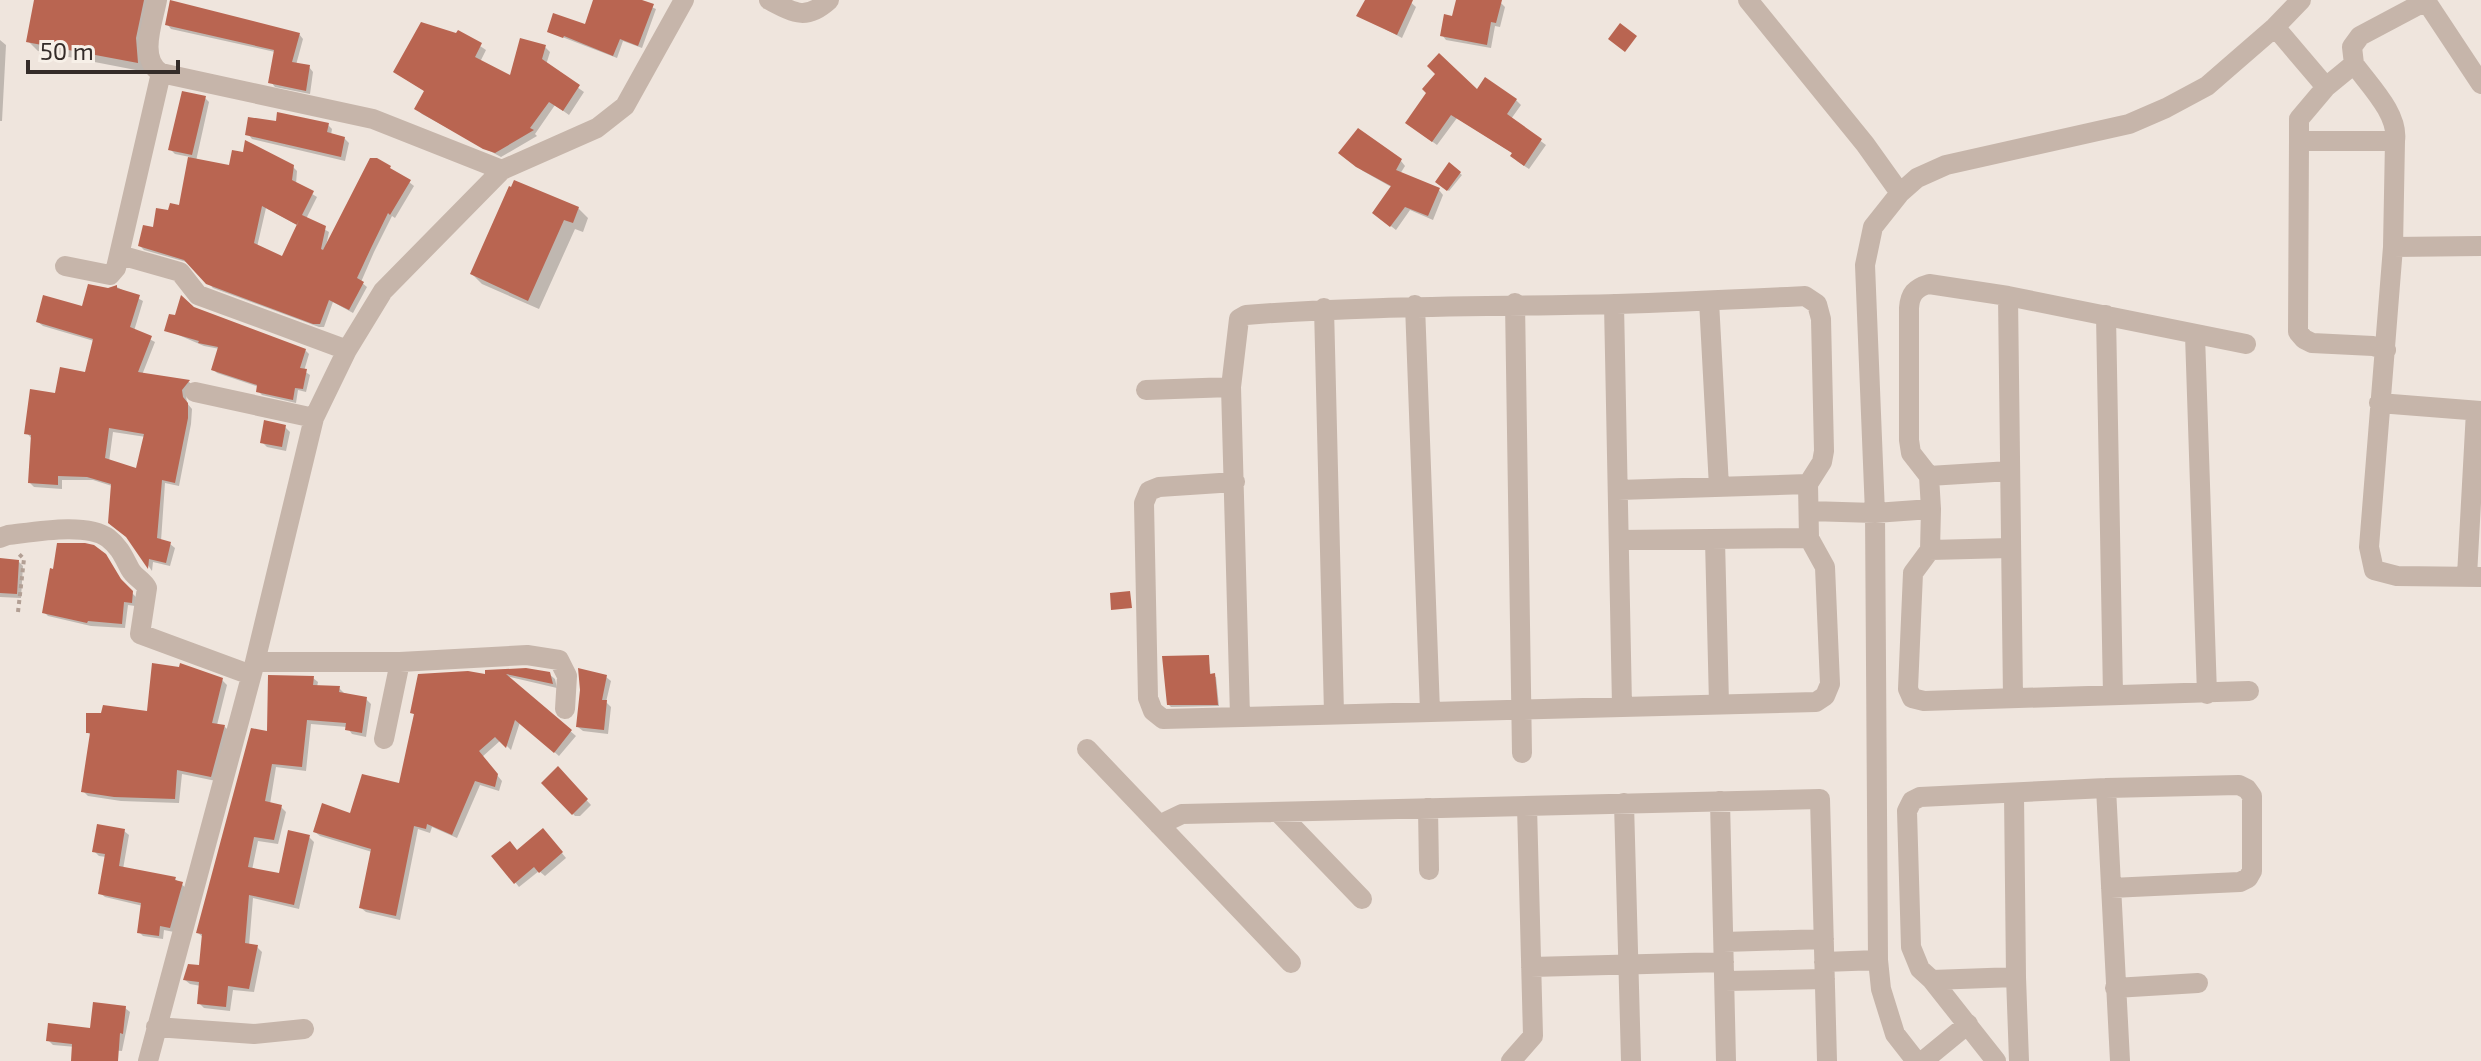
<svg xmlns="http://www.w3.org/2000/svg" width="2481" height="1061" font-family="'Exo 2',sans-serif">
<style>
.shadow{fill:#0003;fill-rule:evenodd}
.building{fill:#b96551;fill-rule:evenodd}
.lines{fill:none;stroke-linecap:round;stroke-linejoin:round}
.path{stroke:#b29f94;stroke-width:4;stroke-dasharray:4 4;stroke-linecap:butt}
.minor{stroke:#c6b5aa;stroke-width:20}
</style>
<rect width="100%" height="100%" fill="#efe5dd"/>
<path class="shadow" d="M36 0H160L146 72 38 51 29 42Z
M595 0H636L656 9 642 48 623 41 617 58 549 32 586 27Z
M1367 0H1408L1416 7 1402 38 1359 15Z
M1458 0H1491L1500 2 1505 7 1500 27 1495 26 1491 48 1446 40 1442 35 1454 19Z
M167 24 299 34 303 39 296 65 309 67 313 72 310 94 275 87 271 82 275 52 171 29Z
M459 32 486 50 480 62 511 78 545 47 550 52 546 65 584 92 569 115 555 105 535 134 537 136 501 157 422 114 417 109 426 92 395 72Z
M0 40 6 45 2 121H0Z
M1438 74 1477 92 1516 100 1521 105 1511 119 1546 145 1529 169 1517 161 1514 154 1457 118 1437 145 1412 127Z
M205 98 209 102 196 161 230 167H293L297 171 296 184 317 197 306 219 329 232 326 246 409 182 414 186 395 218 392 216 374 252 361 282 367 287 353 313 333 302 324 327H319L213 288 190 263 144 250 140 246 170 212 181 208 190 157 175 154 170 149ZM266 208 299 226 283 258 257 247Z
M328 125 332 129 331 135 344 138 349 143 345 161 252 139 248 134Z
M1345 157 1401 161 1405 166 1400 174 1439 190 1443 195 1433 220 1410 210 1396 230 1379 217 1393 188 1363 171Z
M1450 165 1462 175 1449 191 1437 182Z
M578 208 588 218 583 232 575 229 539 309 482 284 472 274Z
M117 287 143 301 134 331 155 342 142 375 189 382 193 386 186 395 187 403 192 409 191 424 179 486 165 483 161 541 170 544 175 548 170 566 153 562 152 571 129 538 112 486 93 480H62V489L34 487 30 483 31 438 27 433 57 396 87 374 94 341 43 326 38 322 83 309 108 290ZM113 432 146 437 137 470 109 462Z
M193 309 305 350 309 354 304 371 310 375 306 392 298 390 296 403 262 395 258 391 259 387 217 373 213 369 220 349 204 346 167 330 176 318Z
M285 427 290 432 286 451 267 447 262 442Z
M0 560 19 562 23 566 21 598 0 597Z
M125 586 136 597 135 606 128 605 125 628 91 626 48 616 44 612Z
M1208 657 1211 676 1216 677 1219 706 1171 707 1169 705Z
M487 672 549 674 555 679 557 688 506 676 576 736 559 756 520 722 511 750 501 740 482 757 502 781 499 791 480 785 457 838 432 827 430 833 418 829 400 920 366 912 361 908 372 852 320 836 315 832 352 815 400 786 416 716 413 713 487 677Z
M606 677 611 681 606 702 611 707 608 734 583 731 578 727Z
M313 678 318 682 317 687 339 688 344 693 366 699 371 704 366 737 352 734 347 727 311 724 306 771 276 767 270 804 281 807 286 812 278 844 258 841 252 870 281 876 309 837 314 842 299 909 253 898 249 946 257 947 262 952 254 992 233 990 230 1011 204 1008 199 1003 201 986 190 984 185 980 201 968 204 938 198 933 269 733Z
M222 680 227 685 217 725 224 726 229 731 216 781 182 774 179 803 121 801 88 796 83 791 92 736 88 733 148 713Z
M558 769 591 805 580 816H575L544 783Z
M124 831 129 835 123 869 175 879 186 888 174 932 164 930 163 939 143 936 139 932 143 906 105 897 100 893 106 857 99 856 94 851Z
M547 835 566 858 545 876 539 871 519 887 515 882 518 852Z
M125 1008 130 1012 122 1051 53 1045 48 1040 92 1030Z"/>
<path class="building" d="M34 0H144L136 38 138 63 26 42Z
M170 0 300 33 292 62 310 65 306 91 268 83 274 50 165 25Z
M593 0H642L654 4 638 46 620 39 613 56 564 36 563 38 547 32 553 13 585 24Z
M1365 0H1413L1397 35 1356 16Z
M1456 0H1502L1496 23 1491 22 1487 45 1440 36 1444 14 1452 16Z
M421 22 456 33 458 30 482 43 475 57 510 75 520 38 546 45 542 59 580 85 563 111 549 102 530 128 534 130 495 153 483 149 414 109 424 91 393 72Z
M1620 23 1637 36 1625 52 1608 39Z
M1439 53 1477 89 1485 77 1517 99 1507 114 1542 139 1524 166 1510 156 1512 153 1451 115 1432 142 1405 123 1426 93 1422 89 1435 74 1427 66Z
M182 91 206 96 192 155 168 150Z
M277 112 329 123 327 132 345 137 341 157 245 135 248 117 276 121Z
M1358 128 1402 159 1396 170 1440 188 1428 216 1405 207 1390 227 1372 213 1391 186 1356 167 1338 153Z
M245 140 294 165 292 180 314 191 302 215 326 226 321 249 323 250 370 158H377L391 166 390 168 411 180 390 215 388 213 371 248 357 278 364 282 349 310 329 300 320 324H313L206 284 184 260 138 246 143 225 153 227 156 208 168 210 170 203 179 205 188 157 229 165 232 150 243 152ZM262 206 297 225 299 220 282 256 254 243Z
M1449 162 1461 172 1447 191 1435 182Z
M514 180 579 207 573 223 564 220 528 301 470 274 509 186 511 187Z
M88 284 108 288 117 285V288L140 295 130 327 152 336 138 372 190 380 182 390 183 397 188 403V418L175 483 162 480 157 538 171 542 166 563 149 559 148 569 126 537 108 523 111 484 87 477 58 476V485L28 483 31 435 24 434 30 389 55 393 60 367 85 372 93 339 36 322 43 295 82 306ZM109 428 144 434 136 468 105 458Z
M181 295 194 307 306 349 300 368 307 369 303 389 295 388 293 400 256 392 257 385 211 370 218 347 198 343 199 341 164 331 169 314 175 315Z
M264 420 286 425 282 447 260 443Z
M57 543H85L94 545 106 554 121 579 133 591 132 603 124 602 122 624 88 621 87 623 42 613 50 568 53 569Z
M0 558 19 560 17 594 0 593Z
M1130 591 1132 608 1111 610 1110 593Z
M1209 655 1210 674 1215 673 1218 705H1167L1162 656Z
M152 663 179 667 180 663 223 678 212 723 225 725 211 777 177 770 175 799 114 797 81 792 90 733H86V713H101L103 705 147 711Z
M526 668 550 672 553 684 506 674 572 730 554 753 515 720 506 748 495 737 479 751 498 774 495 787 475 781 452 835 427 824 426 829 414 826 396 916 359 908 371 849 313 832 322 803 350 813 362 774 399 783 414 714 410 713 418 674 468 671 485 674V670Z
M578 668 607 675 602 700H607L604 730 576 727 580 690Z
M268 675 314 676 313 685 340 686 339 692 367 697 362 733 345 730 346 723 307 720 302 767 272 764 265 801 282 805 274 840 254 837 248 867 279 873 288 830 310 835 294 905 249 895 245 943 258 945 249 989 228 986 226 1007 197 1004 199 982 183 980 188 964 199 965 202 934 196 933 251 728 267 731Z
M558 766 588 799 572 815 541 783Z
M97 824 125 829 119 866 176 877 175 880 183 882 170 928 160 926 159 936 137 933 141 903 98 894 105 854 92 852Z
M543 828 563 852 539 873 534 867 514 884 491 856 510 841 517 850Z
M93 1002 126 1006 123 1034 120 1033 118 1061H71L72 1044 46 1041 48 1023 90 1028Z"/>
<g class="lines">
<path class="path" d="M18 612 24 559 18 553"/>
<path class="minor" d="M157 0C153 22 138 59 161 73L373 119 502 170
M769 0C794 13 806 21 829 0
M1748 0 1865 144 1900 193
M2275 27 2326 87
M2354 64C2369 85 2399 114 2395 141H2299V119L2326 87Z
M2354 64 2352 47 2360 36 2426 1 2481 84
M2299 141 2298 332 2304 339 2312 343 2373 346 2386 350
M2395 141 2393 247 2369 547 2374 570 2397 576 2481 577
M2393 247 2481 246
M120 255 180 272 198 295 347 350
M65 266 110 275 116 268 161 73
M2008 296 2013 698
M1709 301 1719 487
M1515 303 1522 753
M1614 304 1622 706
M1415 305 1430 711
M1324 308 1334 713
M2106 315 2113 695
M2195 335 2207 694
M2246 344 2008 296 1929 284C1915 288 1910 294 1909 308V440L1911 453 1929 476 1931 509 1930 550 1913 573 1908 689 1912 698 1924 701 2249 691
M1146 390 1231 387
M195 392 314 418
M2379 403 2481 411
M1929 476 2010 471
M1235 482 1159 487 1149 491 1144 503 1148 698 1153 711 1163 719 1816 702 1825 696 1830 684 1825 567 1809 538 1808 484 1822 462 1824 451 1821 319 1817 304 1805 296C1742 299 1680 302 1617 304 1492 307 1371 305 1246 315L1239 319 1231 387 1240 716
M1618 490 1808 484
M1809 511 1875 513 1931 509
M0 538 8 535C34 532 87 522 108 538 120 547 124 558 130 569 135 578 143 580 147 588L140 634 251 675
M1619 540 1809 538
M1715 540 1719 704
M1930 550 2010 548
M2467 576 2476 411
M255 662H400L527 655 559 660 567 676 565 709
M384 739 400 662
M1087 749 1291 963
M2106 788 2120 1061
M1720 801 1726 1061
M1624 803 1631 1061
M1428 808 1429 870
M1278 812 1362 899
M1159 825 1182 814 1820 799 1827 1061
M1724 942 1824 939
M1824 962 1878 960
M1531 967 1724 962
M2016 977 2019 1061
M1932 980 2016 977 2014 794
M1725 981 1825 979
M2115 988 2198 983
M156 1027 254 1034 304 1029
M148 1061 255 662 314 418 347 350 383 291 502 170 597 128 625 106 684 0
M1511 1061 1533 1036 1527 806
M1916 1061 1895 1034 1881 989 1878 960 1875 513 1865 265 1873 227 1900 193 1917 178 1946 165 2129 124 2166 108 2207 86 2275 27 2301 0
M1923 1061 1968 1024
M1996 1061 1932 980 1920 969 1911 947 1907 811 1912 801 1920 797 2106 788 2239 785 2247 789 2252 796V871L2248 878 2240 882 2111 888"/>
</g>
<path d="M28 60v12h150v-12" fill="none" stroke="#342c29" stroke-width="4"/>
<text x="40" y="60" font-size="24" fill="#342c29" stroke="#f7f0e8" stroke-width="6" paint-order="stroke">50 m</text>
</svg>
